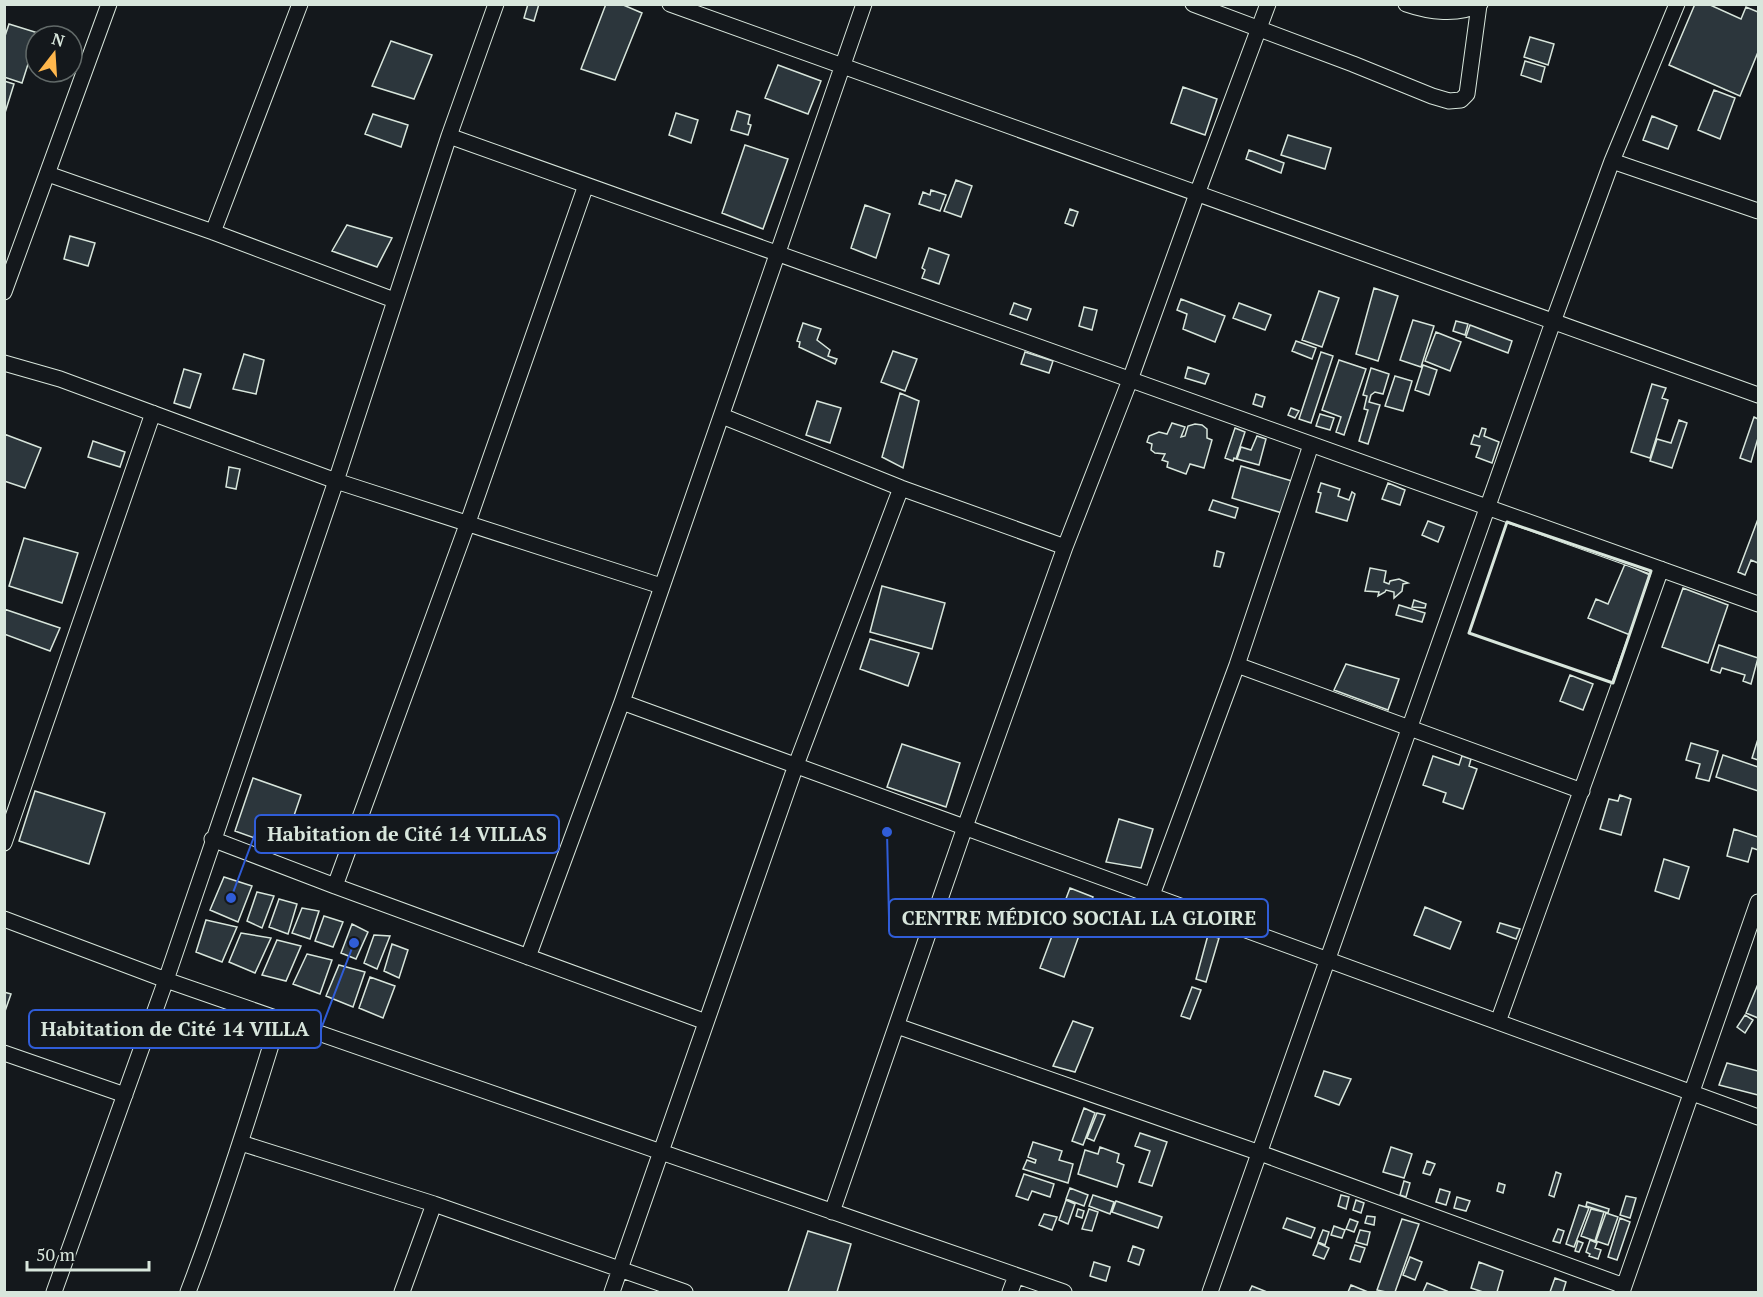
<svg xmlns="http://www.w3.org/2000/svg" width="1763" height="1297" font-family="'PT Serif',serif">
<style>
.building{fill:#2c363c;stroke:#d8e6dc;stroke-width:1.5}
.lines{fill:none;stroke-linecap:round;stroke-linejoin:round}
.street-casing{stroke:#d8e6dc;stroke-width:17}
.street{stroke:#14181c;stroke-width:15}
.wall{stroke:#d8e6dc;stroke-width:3}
.leader{fill:none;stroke:#305dd8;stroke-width:2}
.callout-dot{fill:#305dd8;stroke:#14181c;stroke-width:2}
.callout{fill:#14181c;stroke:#305dd8;stroke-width:2}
.callout-label{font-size:20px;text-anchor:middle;font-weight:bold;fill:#d8e6dc}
</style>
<rect width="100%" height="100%" fill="#14181c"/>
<path class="building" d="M528 4H539L534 21 524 18Z
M606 4H621L642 13 615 80 581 69Z
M1695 4H1708L1741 19 1746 7 1758 12V52L1740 96 1669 65Z
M9 24 38 33 22 83 4 77V39Z
M1530 37 1554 44 1548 65 1524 57Z
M391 41 432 55 414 99 372 86Z
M1525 61 1545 67 1541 82 1521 75Z
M778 65 821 81 808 114 765 98Z
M4 81 14 84 4 116Z
M1183 87 1217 99 1205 135 1171 123Z
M1714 90 1735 98 1720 139 1698 130Z
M737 111 750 115 748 124 751 125 748 135 731 130Z
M676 113 698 120 691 143 669 135Z
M373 114 408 125 401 147 365 134Z
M1652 116 1677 126 1668 149 1643 140Z
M1288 135 1331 148 1325 169 1281 155Z
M745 145 788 159 763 229 722 213Z
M1249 150 1284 163 1281 173 1246 159Z
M956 180 972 186 961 217 944 211Z
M931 190 946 195 940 211 919 204 923 192 930 195Z
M865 205 890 214 876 258 851 248Z
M1070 209 1078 212 1073 226 1065 223Z
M347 225 392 238 377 267 332 251Z
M70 236 95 243 88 266 64 259Z
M929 248 949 255 939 284 922 278 925 270 922 268Z
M1374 288 1398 296 1378 361 1356 354Z
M1319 291 1339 298 1322 347 1302 340Z
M1181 299 1225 316 1215 342 1183 329 1187 314 1177 310Z
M1014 303 1031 309 1027 320 1010 314Z
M1239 303 1271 315 1265 330 1233 318Z
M1084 307 1097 310 1092 330 1079 326Z
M1413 320 1434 326 1421 367 1400 360Z
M1456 321 1468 324 1465 335 1453 331Z
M803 323 821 329 817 340 830 350 828 356 837 359 835 364 799 347 800 342 797 341Z
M1470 325 1512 341 1508 353 1466 337Z
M1436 332 1461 342 1450 371 1425 361Z
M1296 341 1316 348 1312 359 1292 351Z
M893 351 917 359 905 391 881 382Z
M1025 352 1053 361 1049 373 1021 364Z
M1321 352 1333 356 1311 423 1299 419Z
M244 354 264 360 256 394 233 389Z
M1339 360 1366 369 1344 435 1336 432 1341 417 1322 410Z
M1423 365 1437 370 1429 395 1415 390Z
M1188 367 1209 374 1205 384 1185 378Z
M1371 368 1389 374 1383 394 1375 392 1371 395 1369 402 1380 405 1368 444 1359 441 1368 410 1364 409 1367 396 1363 395Z
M184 369 201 374 190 408 174 403Z
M1395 376 1412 381 1403 411 1385 406Z
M1652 384 1666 388 1662 398 1668 400 1650 458 1631 452Z
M900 393 919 401 903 468 882 457Z
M1256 394 1265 397 1262 407 1253 404Z
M817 401 841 408 830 443 806 435Z
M1291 408 1299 411 1295 418 1288 415Z
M1320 414 1334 418 1330 430 1316 426Z
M1754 417 1758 419V438L1751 462 1740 458Z
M1679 420 1687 423 1672 468 1650 461 1657 439 1671 443Z
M1172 423 1185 427 1181 437 1185 436 1188 426 1195 424 1202 425 1207 429V438L1212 440 1204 468 1190 464 1186 474 1167 467 1168 462 1162 460 1165 454 1155 453 1151 450 1152 444 1147 442 1149 436 1159 432 1167 434Z
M1235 428 1245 432 1236 459 1234 458 1233 461 1225 458Z
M1482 428 1486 429 1484 436 1499 442 1492 463 1476 457 1480 446 1471 444 1474 435 1479 437Z
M4 434 41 448 25 488 4 481Z
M1257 436 1266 439 1259 465 1237 459 1241 447 1251 450Z
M93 441 125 452 120 467 88 457Z
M1241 466 1292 481 1282 513 1232 498Z
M229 467 240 469 236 489 226 487Z
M1321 483 1340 489 1338 496 1349 500 1352 492 1355 494 1347 521 1316 512 1321 493 1318 492Z
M1388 483 1405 490 1400 505 1382 499Z
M1213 500 1238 508 1235 518 1209 510Z
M1758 519V563L1751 560 1745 575 1738 572Z
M1428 521 1444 527 1438 542 1422 535Z
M24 538 78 553 62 603 9 586Z
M1217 551 1224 553 1220 567 1214 566Z
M1625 564 1650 575 1630 635 1588 618 1596 599 1608 604Z
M1370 568 1386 571 1384 582 1389 584 1390 581 1399 579 1408 583 1403 584 1402 591 1394 598V592L1386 590 1385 592 1378 596 1379 592 1365 591Z
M882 586 945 603 932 649 870 632Z
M1683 588 1728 605 1708 663 1662 647Z
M1414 600 1426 604 1425 608 1412 607Z
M1399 605 1425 613 1422 622 1396 615Z
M4 609 60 628 50 651 4 634Z
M870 639 919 653 908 686 860 669Z
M1719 645 1758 658 1751 684 1743 681 1745 675 1722 668 1720 673 1711 670Z
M1346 664 1399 679 1388 710 1334 690Z
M1570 675 1593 684 1583 710 1560 701Z
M1758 739V760L1752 758Z
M1691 743 1718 751 1709 781 1696 778 1700 764 1686 760Z
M902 744 960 763 946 807 887 787Z
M1723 755 1758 767V791L1716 777Z
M1433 756 1459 765 1462 756 1471 759 1469 766 1477 769 1463 809 1443 802 1446 793 1423 785Z
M253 778 301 795 283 848 235 831Z
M35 791 105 813 89 864 19 841Z
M1620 795 1631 799 1621 835 1600 829 1609 799 1618 801Z
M1119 819 1153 829 1141 868 1106 862Z
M1734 829 1758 837V850L1752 848 1748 862 1727 856Z
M1664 859 1689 867 1679 899 1655 891Z
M224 877 252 886 238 922 210 910Z
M1070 888 1093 897 1064 977 1040 968Z
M257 892 274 896 262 928 247 921Z
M279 899 297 904 288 934 269 927Z
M1425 907 1461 922 1450 949 1414 935Z
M302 908 319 911 310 939 292 933Z
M324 916 343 922 333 947 315 941Z
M206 920 237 927 222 962 196 952Z
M1500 923 1520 929 1516 939 1497 932Z
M352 924 368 932 356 959 341 953Z
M241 933 271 938 255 973 229 962Z
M374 935 390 936 377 969 364 963Z
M1208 935 1219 938 1206 982 1196 979Z
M277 940 301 946 286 981 262 975Z
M392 944 408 950 399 978 384 971Z
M307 954 332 960 320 994 293 984Z
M339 965 365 972 353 1007 326 996Z
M370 977 395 986 383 1018 359 1008Z
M1758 984V1018L1746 1013Z
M1192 987 1201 990 1190 1019 1181 1016Z
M4 992 11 994 4 1014Z
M1745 1015 1753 1020 1745 1033 1737 1027Z
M1073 1021 1093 1028 1075 1072 1053 1066Z
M1727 1063 1758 1071V1095L1719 1085Z
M1324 1071 1351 1079 1339 1105 1315 1096Z
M1084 1108 1095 1113 1083 1145 1072 1141Z
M1097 1113 1105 1115 1094 1141 1087 1138Z
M1140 1133 1167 1142 1152 1186 1139 1182 1150 1151 1135 1146Z
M1033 1142 1062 1151 1059 1160 1073 1164 1068 1183 1023 1169 1027 1160 1035 1163 1036 1160 1028 1157Z
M1100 1147 1119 1154 1117 1162 1124 1165 1117 1187 1078 1174 1085 1150 1098 1154Z
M1391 1147 1412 1154 1404 1178 1383 1172Z
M1427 1161 1435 1164 1430 1175 1423 1173Z
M1556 1172 1561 1174 1554 1197 1549 1195Z
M1024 1174 1054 1184 1050 1197 1032 1191 1028 1200 1016 1196Z
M1404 1181 1410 1183 1406 1197 1400 1195Z
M1499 1183 1505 1185 1503 1193 1497 1191Z
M1070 1188 1088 1195 1084 1206 1066 1199Z
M1440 1189 1450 1192 1446 1205 1436 1202Z
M1093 1195 1114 1202 1110 1214 1089 1206Z
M1341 1195 1349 1197 1346 1209 1338 1206Z
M1626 1196 1636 1198 1630 1218 1620 1215Z
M1457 1197 1470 1201 1466 1211 1454 1208Z
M1066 1200 1075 1204 1068 1224 1059 1220Z
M1356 1200 1364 1203 1361 1213 1353 1210Z
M1116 1201 1162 1217 1158 1228 1112 1212Z
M1587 1202 1609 1209 1608 1213 1586 1206Z
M1579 1205 1589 1208 1574 1247 1566 1244Z
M1078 1209 1084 1211 1082 1218 1076 1216Z
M1089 1209 1098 1212 1092 1231 1082 1229Z
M1591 1209 1604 1212 1595 1241 1581 1236Z
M1606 1213 1618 1217 1608 1245 1596 1241Z
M1044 1214 1057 1217 1052 1230 1039 1225Z
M1367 1216 1375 1217 1374 1225 1365 1223Z
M1287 1218 1315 1228 1311 1238 1283 1228Z
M1620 1218 1630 1222 1617 1260 1608 1257Z
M1350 1219 1358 1222 1354 1232 1346 1229Z
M1402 1219 1419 1224 1395 1292H1386L1377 1290Z
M1334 1226 1345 1230 1342 1238 1331 1235Z
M1558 1229 1564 1231 1560 1243 1553 1241Z
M1323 1230 1329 1232 1325 1245 1318 1242Z
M1360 1230 1370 1232 1367 1245 1356 1242Z
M808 1231 851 1244 837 1292H788Z
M1590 1240 1597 1243 1595 1248 1601 1250 1598 1259 1589 1256 1590 1254 1586 1252Z
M1578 1241 1583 1243 1579 1252 1575 1251Z
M1318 1243 1329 1248 1324 1259 1313 1255Z
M1355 1245 1365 1248 1360 1262 1350 1259Z
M1133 1246 1144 1250 1139 1265 1128 1261Z
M1410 1257 1422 1262 1415 1280 1403 1275Z
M1094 1262 1110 1267 1106 1281 1090 1276Z
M1479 1262 1503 1271 1497 1292H1483L1471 1288Z
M1555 1278 1566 1282 1563 1292H1550Z
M1427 1283 1447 1291 1446 1292H1423Z
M1351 1285 1368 1292H1348Z
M1252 1286 1267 1292H1249Z"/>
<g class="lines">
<g class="street-casing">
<path id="street" d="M670 4 1758 395
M1193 4 1353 64 1432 96 1449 101 1461 100 1467 94 1479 5
M1406 4C1429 12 1458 16 1480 4
M449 136 1758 604
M1612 161 1758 211
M48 174 213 232 394 300
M586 185 467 525 335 886 706 1022
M213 232 300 4
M4 292 109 4
M4 363 60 379 336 481 661 586
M722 416 901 488 1065 547
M1237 665 1582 791
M622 702 1758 1117
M212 839 335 886
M4 843 153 413
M1152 895 1237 665 1311 445
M4 919 166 980 1064 1292
M528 957 622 702 864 4
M1498 1022 1661 569
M897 1026 1260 1153 1624 1286
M4 1053 125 1095
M241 1143 434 1204 685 1292
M832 1212 965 827 1065 547 1130 380 1197 194 1268 4
M54 1292 166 980 336 481 449 136 496 4
M188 1292C222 1203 251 1111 279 1019
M402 1292 434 1204
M612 1292 796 765 901 488
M1010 1292 1016 1276
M1210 1292 1553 322 1612 161 1677 4
M1622 1292 1758 902"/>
</g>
<use href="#street" class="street"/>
<path class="wall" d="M1507 522 1651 571 1613 683 1469 633Z"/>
</g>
<path class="leader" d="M231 898L255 834M887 832L889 918M354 943L321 1029"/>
<g class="callout-dot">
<circle cx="231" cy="898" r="6"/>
<circle cx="887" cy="832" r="6"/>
<circle cx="354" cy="943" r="6"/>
</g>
<g class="callout">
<rect x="255" y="815" width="304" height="38" rx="6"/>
<rect x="889" y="899" width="379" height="38" rx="6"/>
<rect x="29" y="1010" width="292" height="38" rx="6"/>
</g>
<g class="callout-label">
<text x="407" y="841">Habitation de Cité 14 VILLAS</text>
<text x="1079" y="925">CENTRE MÉDICO SOCIAL LA GLOIRE</text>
<text x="175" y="1036">Habitation de Cité 14 VILLA</text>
</g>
<rect width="1763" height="1297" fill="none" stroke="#d8e6dc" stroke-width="12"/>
<g transform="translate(54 54) rotate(17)"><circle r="28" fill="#14181c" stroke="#626a69" stroke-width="1.5"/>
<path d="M0-4.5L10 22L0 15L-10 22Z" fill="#ffb74d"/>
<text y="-9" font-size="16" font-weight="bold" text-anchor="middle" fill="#d8e6dc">N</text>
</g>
<path d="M27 1261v9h122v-9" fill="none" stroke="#d8e6dc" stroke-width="3"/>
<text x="36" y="1261" font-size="18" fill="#d8e6dc" stroke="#14181c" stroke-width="4.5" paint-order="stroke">50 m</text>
</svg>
